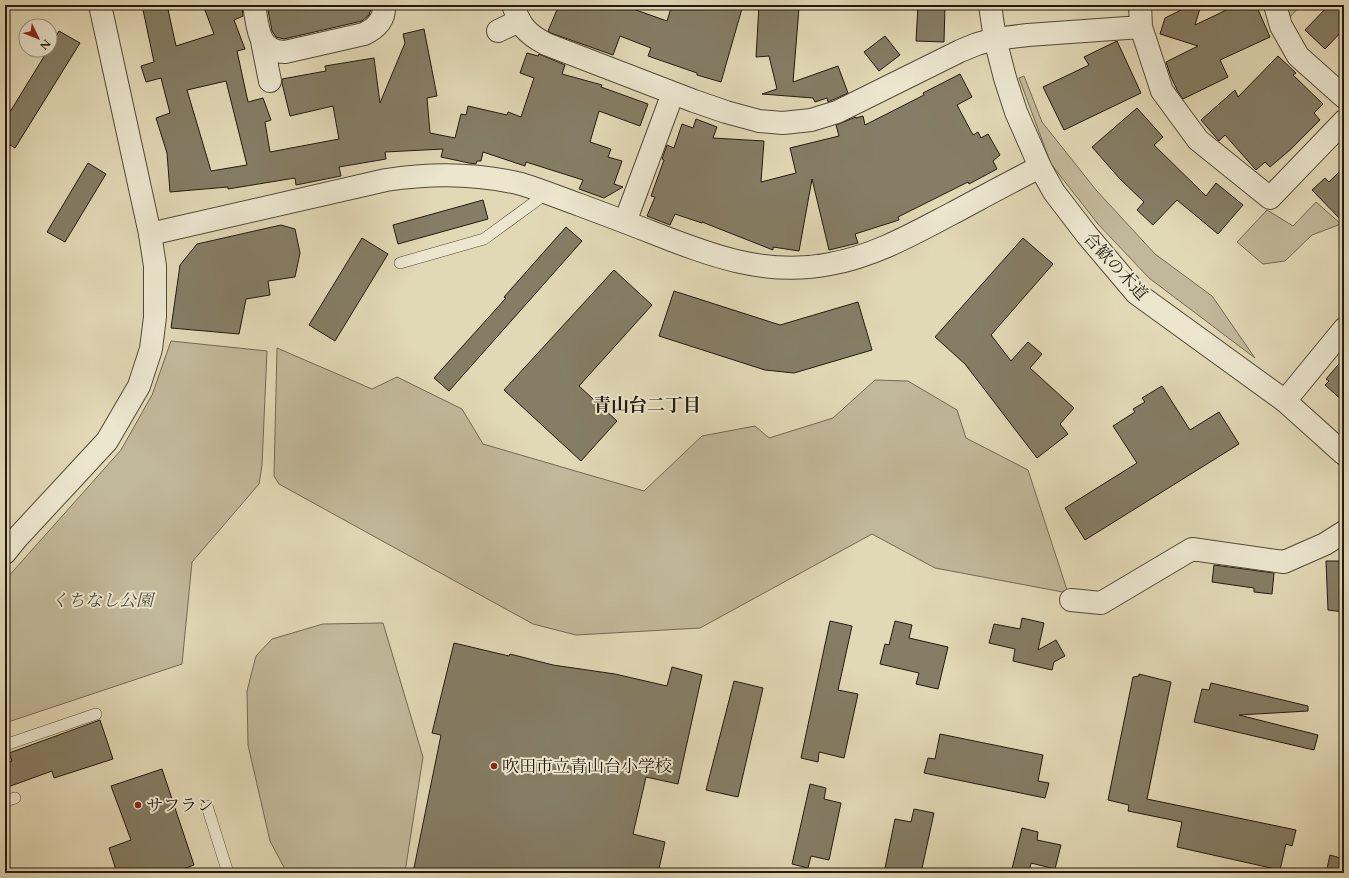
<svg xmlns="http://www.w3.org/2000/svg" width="1349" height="878" font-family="Cardo,'Noto Serif JP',serif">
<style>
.green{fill:#c1b899;stroke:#726954}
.building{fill:#857d65;stroke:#221a0e;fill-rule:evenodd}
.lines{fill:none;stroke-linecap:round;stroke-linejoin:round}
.service-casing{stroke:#524a38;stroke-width:12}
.minor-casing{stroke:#524a38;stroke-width:24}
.tertiary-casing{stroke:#524a38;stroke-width:24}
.service{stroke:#ece6cf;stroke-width:11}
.minor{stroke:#ece6cf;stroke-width:22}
.tertiary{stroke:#ece6cf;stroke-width:22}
.poi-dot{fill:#8f2418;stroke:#ece6cf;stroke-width:1.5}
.labels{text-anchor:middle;stroke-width:4;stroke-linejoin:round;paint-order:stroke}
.street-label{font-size:17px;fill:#221a0e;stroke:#ece6cf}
.park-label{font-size:17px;font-style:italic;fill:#524938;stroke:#ece6cf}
.poi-label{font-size:17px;fill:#221a0e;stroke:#ece6cf;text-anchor:start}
.neighbourhood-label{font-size:18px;font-weight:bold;fill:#221a0e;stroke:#ece6cf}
</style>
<rect width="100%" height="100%" fill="#e1d8b5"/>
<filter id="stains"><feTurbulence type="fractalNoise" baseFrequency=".005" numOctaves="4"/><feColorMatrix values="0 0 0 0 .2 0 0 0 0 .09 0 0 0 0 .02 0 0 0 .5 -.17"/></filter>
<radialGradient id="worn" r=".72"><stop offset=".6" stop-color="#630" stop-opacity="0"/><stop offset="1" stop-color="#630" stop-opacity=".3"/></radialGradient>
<path class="green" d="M1286 5H1301L1289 18Z
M1024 76 1042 122 1096 190 1155 254 1212 296 1255 358 1149 278 1098 224 1051 164 1019 78Z
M1316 202 1341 224 1312 235 1285 261 1263 264 1237 242 1267 210 1293 226Z
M171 341 267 351 262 465 259 484 192 562 182 664 5 723V582L7 578 121 450 152 395Z
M277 348 372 389 397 377 462 409 483 444 644 491 702 436 755 426 769 438 833 418 875 380 908 381 957 410 966 438 1028 470 1068 593 935 568 872 534 700 628 576 635 533 624 279 484 274 476Z
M383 623 423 757 405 872 287 873 270 841 248 745 247 691 256 656 272 639 323 624Z"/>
<path class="building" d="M142 5H167L176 46 214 34 203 5H242L243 16 234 20 245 49 237 51 248 102 263 98 271 120 265 122 270 152 339 139 333 106 290 116 282 83V79L326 71 325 66 374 58 380 103 405 43 403 34 424 29 437 96 427 98 430 133 455 138 461 114 466 115 468 106 507 115 508 112 521 117 534 78 520 73 527 53 538 56 539 54 565 65 562 74 602 85 601 87 648 104 640 126 599 111 590 142 611 149 608 157 622 161 614 184 623 187 604 198 579 189 583 180 526 162 525 166 483 152 481 161H477L476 164 469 163 441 157 443 149 385 152 386 159 339 167 341 176 296 185 295 178 228 189V187L170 192 167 153 156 118 170 113 161 78 146 82 141 66 154 62ZM226 81 247 165 211 171 187 90Z
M267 5H372L371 9 369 15 362 21 284 39 276 37 272 31Z
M559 5H622L667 21 672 5H743L721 82 697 75V73L648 56 651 48 620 36 613 55 551 33 548 31Z
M759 5 799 8 793 82 838 66 848 93 828 102 827 98 815 102 813 98 762 94 777 89 769 56 756 57Z
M918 5H945L944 42 916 41Z
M1191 5H1201L1195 25 1237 5H1256L1270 37 1220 60 1228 77 1183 99 1177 90 1171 77 1166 62 1198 46 1160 34 1165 18Z
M1329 5H1344V29L1325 49 1305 30Z
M59 31 80 43 15 148 5 142V120L48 50H50V46Z
M885 36 900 55 879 71 864 52Z
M1117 41 1141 93 1064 130 1043 87 1089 65 1084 57Z
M1278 56 1296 73 1293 75 1323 104 1314 113 1320 120 1290 150 1270 167 1265 162 1256 170 1225 135 1219 141 1201 120 1235 90 1238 97Z
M960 74 972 97 957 105 973 135 978 132 981 138 988 134 1000 155 993 161 997 169 969 184 968 182 898 217 899 220 855 234 858 243 829 250 812 179 799 251 773 247V250L702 222V223L675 214 670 225 647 216 655 197 651 196 664 160 662 159 667 145 674 148 682 124 693 128 696 119 717 127 713 138 764 141 761 182 796 173 790 148 839 136 836 125 856 117V118L863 116 865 125 924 95 923 93Z
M1137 108 1163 137 1154 145 1206 196 1216 183 1243 205 1218 234 1177 200 1153 225 1137 210 1144 202 1120 179 1092 147Z
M88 163 106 174 65 242 47 232Z
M1344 167V223L1312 190 1325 178 1329 182Z
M483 200 488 219 398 244 393 225Z
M281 225 295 229 300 253 295 277 268 281 270 295 246 299 239 334 171 328 180 265 197 244Z
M566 227 582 241 449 391 434 378 506 298 504 297Z
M362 238 388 254 335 341 309 325Z
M1023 238 1053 264 991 335 1011 361 1028 342 1042 354 1030 368 1074 408 1060 424 1068 434 1037 458 965 364 935 337Z
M614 270 652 305 579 386 617 421 581 461 504 390Z
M674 291 780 325 858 302 872 350 794 373 765 370 659 336Z
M1344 358V402L1325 385 1329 381 1326 379Z
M1162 386 1190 430 1219 412 1239 444 1085 540 1065 508 1137 463 1113 426 1135 412 1133 409 1145 402 1142 398Z
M1326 561H1344V612L1328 610Z
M1214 565 1274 573 1272 594 1254 592V588L1212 582Z
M1022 618 1044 623 1038 650 1056 640 1065 656 1054 662 1052 670 1013 661 1015 649 989 643 994 624 1020 629Z
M830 621 852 626 838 690 858 694 844 758 819 752 818 762 801 758Z
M895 621 912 625 909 638 948 647 938 689 916 684 919 673 880 664 885 644 889 645Z
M454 643 509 656 510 654 553 665 615 674 667 686 672 667 702 675 678 784 646 777 633 834 665 842 658 873H413L441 735 432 733Z
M1139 674 1171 682 1147 799 1296 830 1292 846 1286 844 1280 870 1177 847 1182 822 1128 811 1129 805 1108 800 1133 677 1139 676Z
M734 681 763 688 738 797 706 790Z
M1211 683 1308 706V711L1239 715 1318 735 1314 750 1194 722 1202 689 1209 690Z
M100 720 113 759 54 778 52 771 5 788V763L12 761 9 753Z
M940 734 1043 755 1038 781 1049 783 1045 798 924 773 928 758 935 759Z
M162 769 194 865 172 873H117L109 848 131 840 111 786Z
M810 784 826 788 824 799 841 803 829 860 811 856 808 868 792 864Z
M914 809 934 813 921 873H884L895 819 911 822Z
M1022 828 1038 832 1037 840 1061 845 1055 869 1031 863 1029 873H1011Z
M1330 855 1344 859V873H1326Z"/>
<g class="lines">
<g class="service-casing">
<path id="service" d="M400 263 484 239 547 193
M5 745 96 714
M5 801 15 798
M207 806 228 873"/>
</g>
<g class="minor-casing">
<path id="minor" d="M254 5C258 26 257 52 285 52L364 34C377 28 385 19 384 5
M513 5C520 26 527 34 546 44L694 101 726 112 759 121 783 123 811 120 837 112 960 51 977 44 995 39 1028 35 1141 27
M1140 5 1141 27 1162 91 1198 140 1270 198 1344 121
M1275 5 1281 26 1298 56 1344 97
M498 31 519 21
M262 41 270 81
M625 222 673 93
M150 234 386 180C431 173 476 173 521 184 541 190 560 198 580 205 604 214 628 223 651 232 709 255 766 277 830 264 874 256 911 235 951 214 981 198 1010 182 1040 167
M1285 401 1344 329
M1071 600 1101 603 1192 549 1284 562 1325 544 1344 532"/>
</g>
<g class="tertiary-casing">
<path id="tertiary" d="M990 5 995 39 1005 78 1016 112 1040 167 1054 192 1087 235 1136 293 1285 401 1344 454
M5 553 17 538 107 441 139 386 151 349 155 317V266L150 234 100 5"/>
</g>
<use href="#service" class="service"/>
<use href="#minor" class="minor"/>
<use href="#tertiary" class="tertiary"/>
</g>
<g class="poi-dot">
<circle cx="494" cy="766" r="4"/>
<circle cx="138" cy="805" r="4"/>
</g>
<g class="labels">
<g class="street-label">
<text transform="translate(1116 266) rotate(47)" y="6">合歓の木道</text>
</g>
<g class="park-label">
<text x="102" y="606">くちなし公園</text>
</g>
<g class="poi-label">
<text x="502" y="772">吹田市立青山台小学校</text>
<text x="146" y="811">サフラン</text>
</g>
<g class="neighbourhood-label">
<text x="647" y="411">青山台二丁目</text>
</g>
</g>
<rect width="1349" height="878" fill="none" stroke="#e1d8b5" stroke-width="20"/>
<rect x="6" y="6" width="1337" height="866" fill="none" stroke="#221a0e" stroke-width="2"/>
<rect x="10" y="10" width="1329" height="858" fill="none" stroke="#221a0e"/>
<g transform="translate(38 38) rotate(133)"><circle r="19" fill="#ece6cf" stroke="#9b9482"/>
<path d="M0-3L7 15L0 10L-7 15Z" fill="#8f2418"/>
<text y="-6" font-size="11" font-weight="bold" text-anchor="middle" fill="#221a0e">N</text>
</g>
<rect width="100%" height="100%" filter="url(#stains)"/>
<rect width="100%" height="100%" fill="url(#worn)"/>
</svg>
